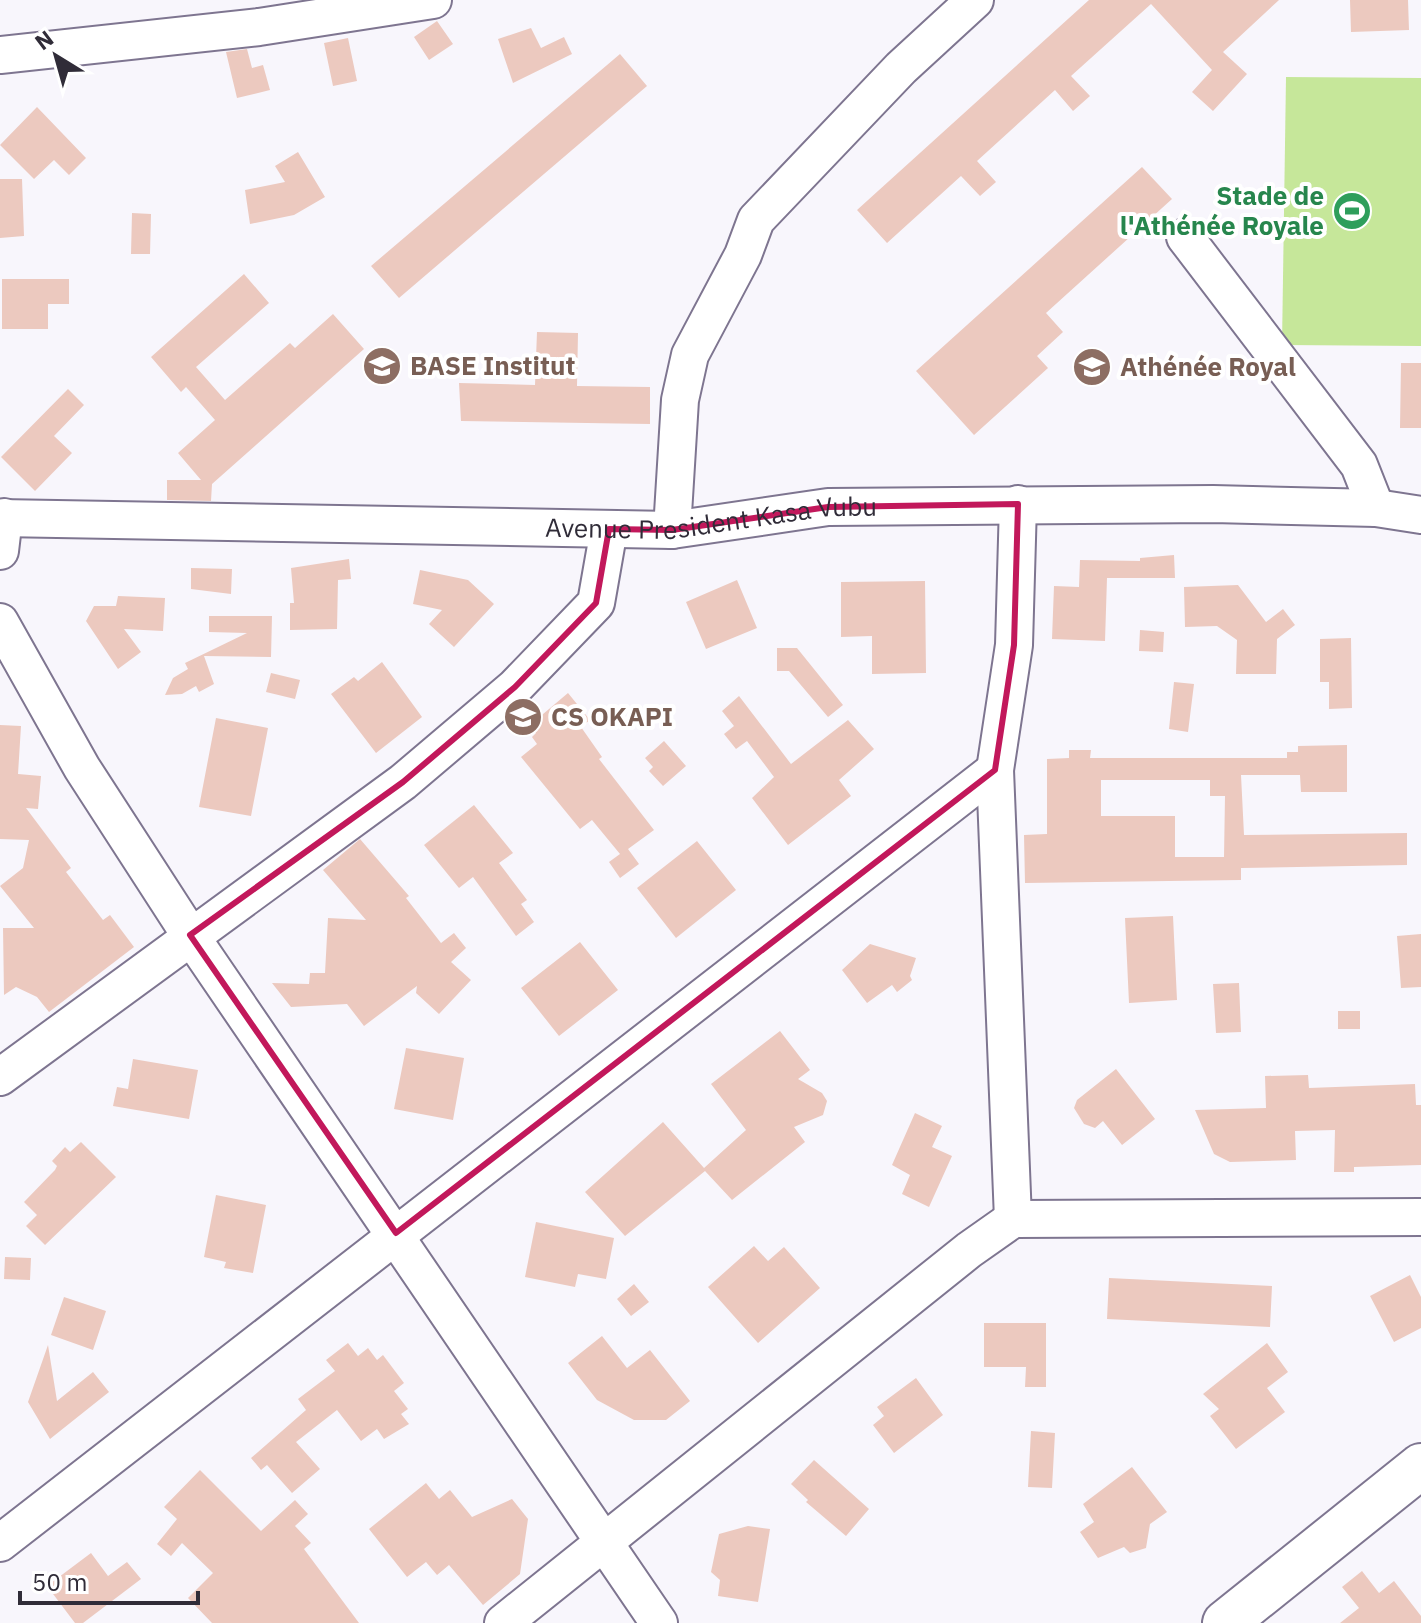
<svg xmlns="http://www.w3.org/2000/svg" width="1421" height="1623" font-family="'IBM Plex Sans',sans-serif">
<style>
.green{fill:#c6e79a}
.building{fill:#ecc9bf;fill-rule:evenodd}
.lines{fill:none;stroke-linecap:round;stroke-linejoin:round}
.minor-casing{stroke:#7e7590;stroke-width:40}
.major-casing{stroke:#7e7590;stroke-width:48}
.minor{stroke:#fff;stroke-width:36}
.major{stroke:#fff;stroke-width:44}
.marked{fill:none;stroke:#c2185b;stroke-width:6;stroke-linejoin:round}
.labels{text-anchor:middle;stroke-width:8;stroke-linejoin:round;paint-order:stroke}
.leisure-label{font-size:26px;font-weight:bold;fill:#27864d;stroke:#fff;text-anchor:end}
.education-label{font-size:26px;font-weight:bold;fill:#785e54;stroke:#fff;text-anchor:start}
.street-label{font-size:26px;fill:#302c38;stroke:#fff}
</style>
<rect width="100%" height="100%" fill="#f8f6fc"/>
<path class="green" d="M1286 77 1421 78V346L1282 345Z"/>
<path class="building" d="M1089 0H1279L1223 52 1247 74 1213 111 1192 92 1212 70 1151 4 1071 76 1090 96 1073 111 1055 90 977 161 996 182 980 196 961 176 887 243 857 210Z
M1350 0H1408L1409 30 1351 32Z
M437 21 453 44 429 60 414 37Z
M531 28 541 48 564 37 572 54 513 83 498 39Z
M348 38 357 81 333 86 324 43Z
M247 49 252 68 263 65 270 90 237 98 226 52Z
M620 54 647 86 399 298 371 266Z
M37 107 86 158 69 175 54 160 34 179 0 145Z
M298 152 325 197 294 215 250 224 245 190 285 182 275 166Z
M1142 167 1172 199 1046 313 1063 332 1037 356 1048 368 974 435 916 371Z
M0 179H22L24 236 0 238Z
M132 213 151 214 150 254H131Z
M244 274 269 303 196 367 225 400 290 343 295 348 333 314 364 349 212 484 211 501 167 500V480H201L178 453 215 420 186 387 181 392 151 357Z
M2 279H69V304H48V329H2Z
M537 332 578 333 577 386 650 387V424L461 421 459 383 535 385Z
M1401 363H1421V428H1400Z
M68 389 84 405 54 436 72 453 35 491 1 457Z
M1174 555 1175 578H1107L1105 641 1052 639 1054 586 1079 587 1080 560 1140 561V558Z
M349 559 351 579 338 580 337 629 290 630V603H294L291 568Z
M191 568 232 569 231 594 191 589Z
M420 570 468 580 494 604 454 647 429 624 442 610 413 604Z
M737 580 757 628 706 649 686 602Z
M925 581 926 673 872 674V636L841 637V582Z
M1238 585 1266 622 1283 609 1295 625 1277 639 1276 674H1236L1237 640 1217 626 1185 627 1184 587Z
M118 596 165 598 163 631 124 629 141 652 118 669 86 621 94 606H116Z
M209 616H272L271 657 204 656 214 684 199 692 196 686 182 694 165 695 173 678 188 669 185 663 247 633 209 632Z
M1140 630 1164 632 1163 652 1139 651Z
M1351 638 1352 708 1329 709V682H1320V639Z
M777 648H797L843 705 828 717 789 671H777Z
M382 662 422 717 376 753 331 694 354 677 358 681Z
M271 673 300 680 295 699 266 692Z
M1174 682 1194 684 1188 732 1169 729Z
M568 693 590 720 581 727 602 757 599 759 654 830 628 849 639 864 620 878 609 862 620 854 592 820 580 829 521 757 537 744 532 737 536 733 530 725Z
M739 696 791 764 848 720 874 749 839 780 851 796 788 845 752 798 774 777 747 741 736 749 724 734 734 726 722 711Z
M216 718 268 728 251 816 199 807Z
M0 725 21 726 18 774 41 776 38 809 26 808 71 868 66 872 103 920 110 915 134 947 49 1012 37 997 16 987 4 995 3 928H34L0 886 23 868 29 840 0 839Z
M664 741 686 766 663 786 649 771 653 767 645 758Z
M1347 745V792H1301L1300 775H1241L1244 835 1407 833V865L1241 868V880L1025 883 1024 835 1047 834V759L1069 758V750H1091L1090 758H1287V752H1298V746ZM1101 780H1210V796H1225L1224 857H1175V816H1101Z
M474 805 513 853 499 863 527 900 521 904 534 922 516 936 473 877 459 888 424 845Z
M360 839 409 896 406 898 441 943 454 933 466 948 451 962 471 980 439 1014 416 993 417 986 364 1026 347 1004 291 1007 272 983 309 984 310 973H325L328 918 366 920 323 870Z
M697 841 736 890 676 938 637 888Z
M1173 916 1177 1000 1129 1003 1125 918Z
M1421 934V987L1401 988 1397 936Z
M580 942 618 990 559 1036 521 988Z
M870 944 916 958 910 976 912 980 897 992 892 985 867 1003 842 970Z
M1239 983 1241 1032 1216 1033 1213 984Z
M1338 1011H1360V1029H1338Z
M780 1031 810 1070 798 1079 822 1093 827 1101 823 1115 794 1127 805 1142 732 1200 705 1171 625 1236 585 1192 663 1122 704 1168 746 1130 711 1084Z
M406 1048 464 1058 453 1120 394 1109Z
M133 1059 198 1070 189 1119 113 1106 117 1087 128 1089Z
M1116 1069 1155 1119 1122 1145 1103 1121 1095 1128 1084 1124 1074 1108 1077 1100Z
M1308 1075 1309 1088 1415 1084 1416 1105H1421V1165L1354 1167V1172H1334L1335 1130 1295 1131 1296 1160 1230 1162 1214 1154 1195 1110 1266 1108 1265 1076Z
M915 1113 942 1126 932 1147 952 1156 929 1207 902 1194 910 1175 892 1165Z
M81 1142 116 1177 45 1245 26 1226 37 1215 24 1202 55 1170 57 1166 52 1161 65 1147 70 1152Z
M216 1195 266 1205 253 1273 224 1268 226 1262 204 1257Z
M536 1222 614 1238 606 1279 578 1274 575 1287 525 1277Z
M754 1246 768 1261 784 1247 820 1288 758 1343 708 1287Z
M5 1257 31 1258 30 1280 4 1279Z
M1410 1275 1421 1297V1328L1394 1342 1370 1296Z
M1109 1278 1272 1286 1270 1327 1107 1319Z
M634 1284 649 1302 631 1316 617 1299Z
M64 1297 106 1311 93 1350 51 1335Z
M984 1323H1046V1387H1025L1026 1367H984Z
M602 1336 627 1368 650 1350 690 1401 666 1420H634L597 1400 568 1363Z
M348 1343 358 1356 368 1348 377 1360 383 1355 404 1383 394 1391 408 1409 401 1414 409 1424 384 1439 377 1429 361 1441 337 1410 296 1442 320 1469 292 1493 267 1465 261 1470 251 1458 306 1410 298 1399 335 1371 326 1360Z
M1267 1343 1288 1372 1267 1388 1285 1412 1236 1449 1210 1416 1219 1409 1203 1394Z
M48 1345 57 1401 93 1372 109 1392 50 1439 28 1402Z
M916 1378 943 1415 894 1453 873 1425 884 1416 877 1407Z
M1031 1431 1055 1433 1052 1488 1028 1487Z
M814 1460 869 1509 846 1536 806 1502 808 1500 791 1484Z
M1132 1467 1167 1512 1150 1524 1146 1548 1130 1553 1124 1547 1098 1558 1080 1532 1094 1522 1083 1504Z
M200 1470 261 1531 295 1500 308 1514 295 1526 311 1543 304 1549 359 1623H212L188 1598 213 1573 182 1543 171 1556 157 1544 177 1519 164 1507Z
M426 1483 439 1499 450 1490 472 1517 512 1499 528 1519 520 1574 483 1605 449 1565 437 1575 426 1562 407 1577 369 1529Z
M748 1526 770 1529 758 1602 718 1596 720 1580 711 1572 719 1534Z
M91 1553 108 1576 127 1562 141 1579 83 1623H75L47 1586Z
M1362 1571 1379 1593 1394 1581 1421 1616V1623H1340L1359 1608 1342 1587Z"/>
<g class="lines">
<g class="minor-casing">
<g id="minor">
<path d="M0 55 259 27 433 0"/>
<path d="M1185 237 1359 465 1376 508"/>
<path id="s1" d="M0 518 672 530 828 507 1213 504 1376 508 1421 515"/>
<path d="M672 530 680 400 690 355 743 255 756 220 901 68 975 0"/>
<path d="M0 551 4 517"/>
<path d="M0 622 82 768 190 935 659 1623"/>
<path d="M0 1077 403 782 515 687 596 603 609 529"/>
<path d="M1013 1219 995 770 1014 645 1018 504"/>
<path d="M0 1543 995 770"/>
<path d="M503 1623 969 1250 1013 1219 1421 1217"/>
</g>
</g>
<g class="major-casing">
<path id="major" d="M1225 1623 1421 1466"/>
</g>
<use href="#minor" class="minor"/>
<use href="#major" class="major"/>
</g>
<path class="marked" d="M1018 504 1014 645 995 770 396 1233 190 935 403 782 515 687 596 603 609 529 672 530 828 507Z"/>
<defs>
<g id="stadium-disc" transform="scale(2)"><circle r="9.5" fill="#2e9e5b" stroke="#fff"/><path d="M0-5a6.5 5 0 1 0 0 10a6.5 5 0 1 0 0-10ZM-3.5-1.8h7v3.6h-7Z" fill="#fff"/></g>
<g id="school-disc" transform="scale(2)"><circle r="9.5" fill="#8d6e63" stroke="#fff"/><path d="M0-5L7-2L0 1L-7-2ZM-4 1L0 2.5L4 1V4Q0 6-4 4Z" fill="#fff"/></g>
</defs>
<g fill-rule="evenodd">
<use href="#stadium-disc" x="1352" y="211"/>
<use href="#school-disc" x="382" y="366"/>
<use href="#school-disc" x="1092" y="367"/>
<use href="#school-disc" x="523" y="717"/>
</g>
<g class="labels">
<g class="leisure-label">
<text x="1324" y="205">Stade de<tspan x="1324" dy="30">l'Athénée Royale</tspan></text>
</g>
<g class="education-label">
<text x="410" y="375">BASE Institut</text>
<text x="1120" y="376">Athénée Royal</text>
<text x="551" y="726">CS OKAPI</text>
</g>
<g class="street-label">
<text dy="9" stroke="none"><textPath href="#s1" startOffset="712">Avenue President Kasa Vubu</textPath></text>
</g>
</g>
<g transform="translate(56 56) rotate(323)" stroke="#ffffff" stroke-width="6" paint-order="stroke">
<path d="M0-6L14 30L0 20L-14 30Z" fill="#302c38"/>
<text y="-12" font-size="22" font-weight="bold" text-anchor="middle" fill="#302c38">N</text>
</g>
<path d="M20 1591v12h178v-12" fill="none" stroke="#302c38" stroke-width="4"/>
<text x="32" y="1591" font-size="24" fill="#302c38" stroke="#ffffff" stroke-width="6" paint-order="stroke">50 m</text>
</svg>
